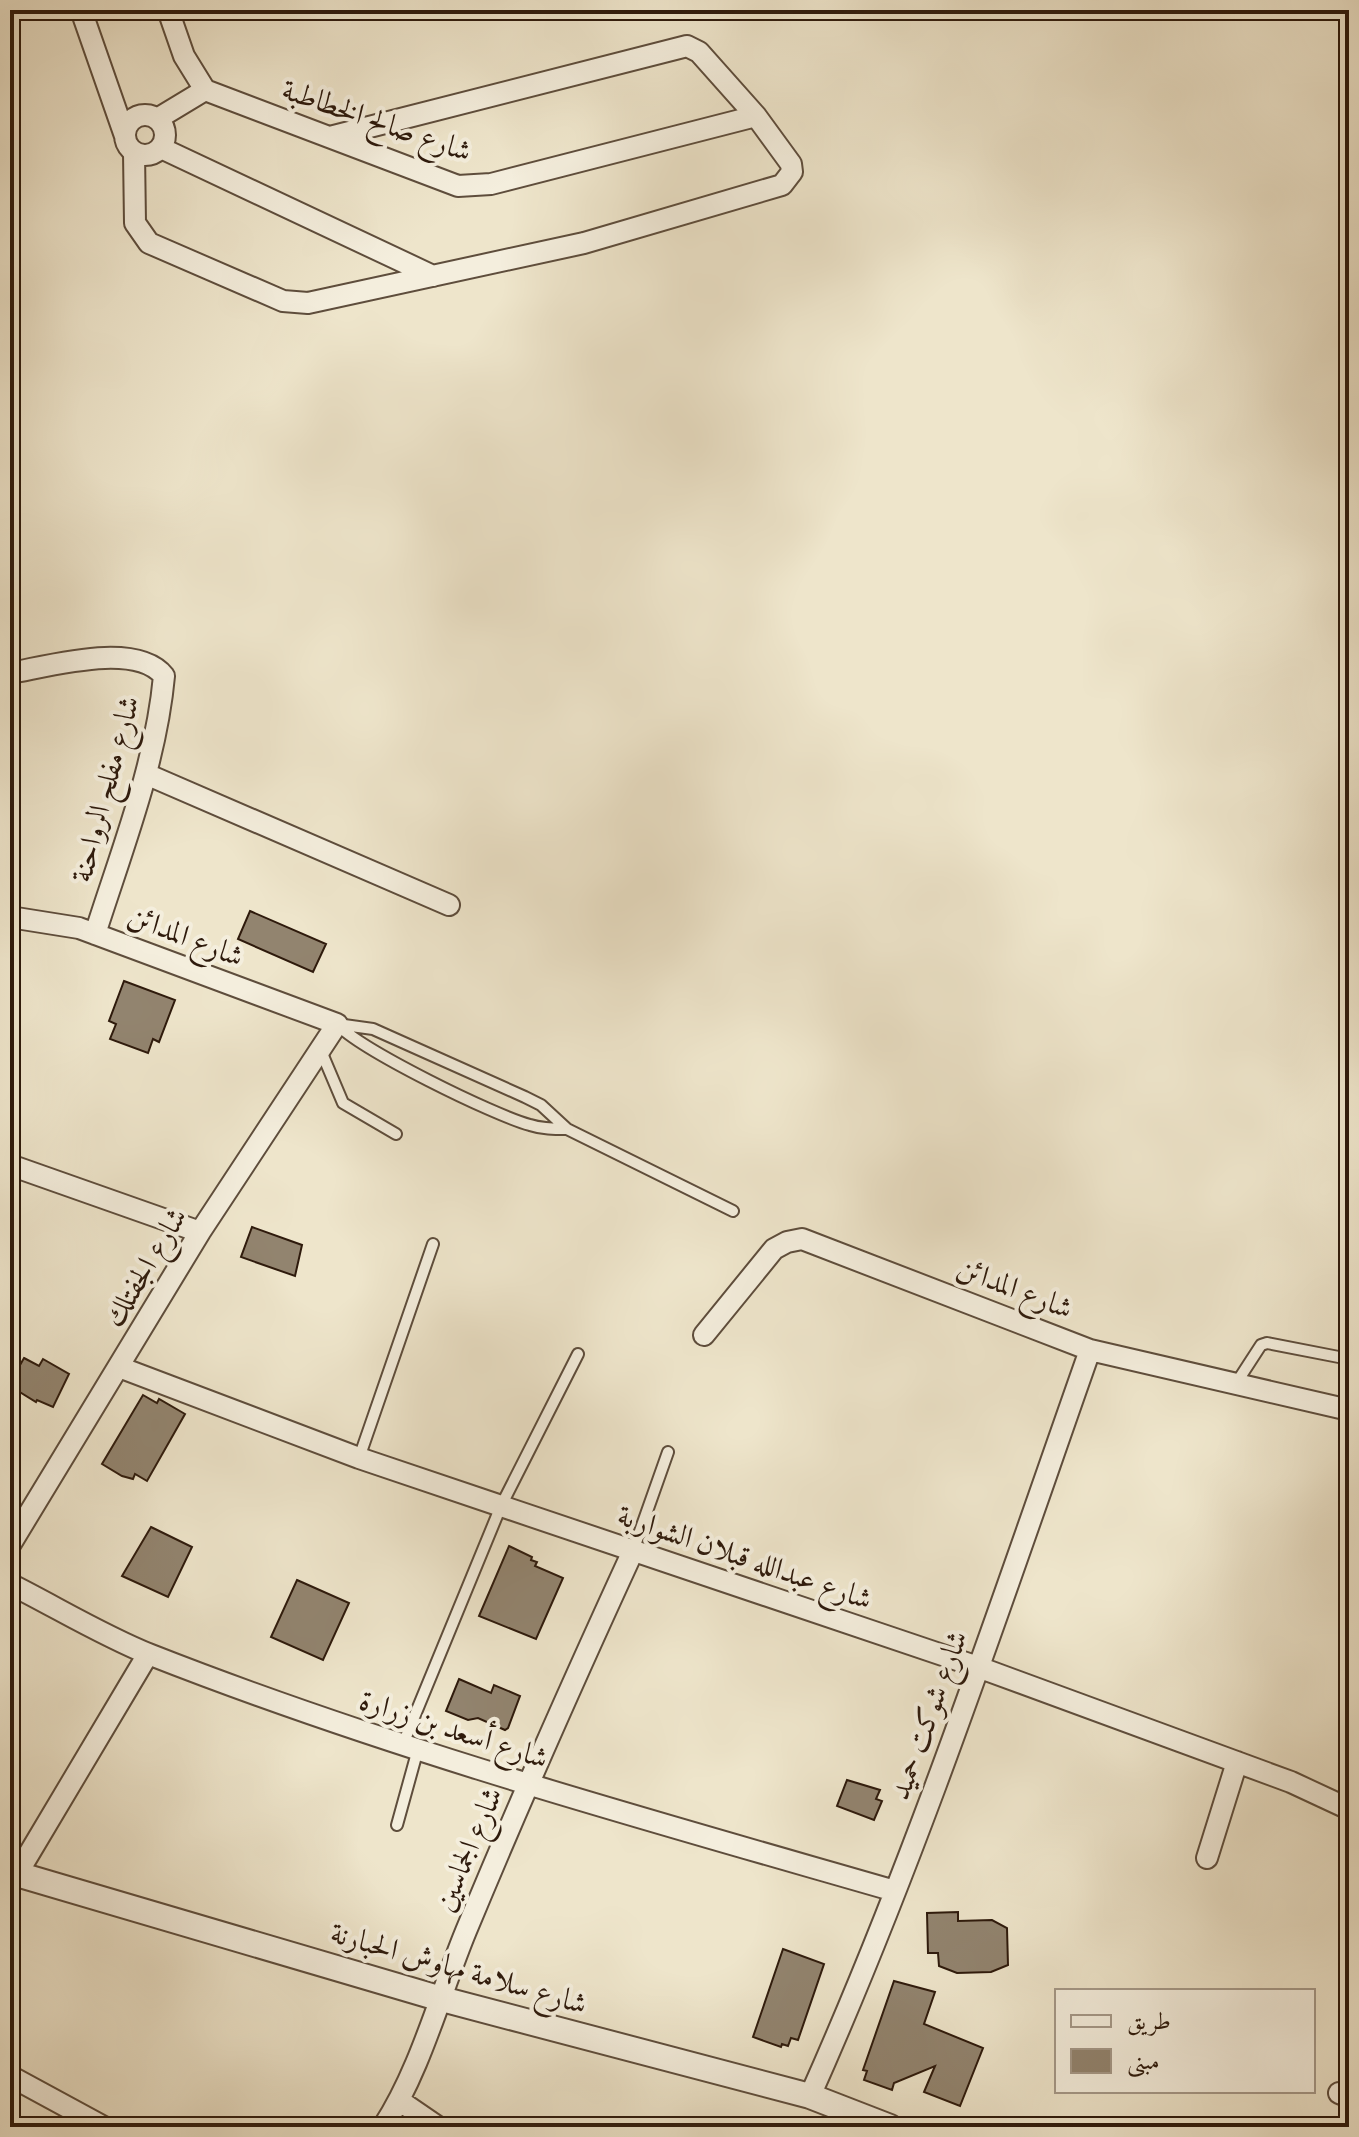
<svg xmlns="http://www.w3.org/2000/svg" width="1359" height="2137" font-family="'Sorts Mill Goudy',Amiri,serif">
<style>
.building{fill:#92846f;stroke:#2e1a0c;stroke-width:2}
.lines{fill:none;stroke-linecap:round;stroke-linejoin:round}
.service-casing{stroke:#5e4d3c;stroke-width:14}
.minor-casing{stroke:#5e4d3c;stroke-width:24}
.tertiary-casing{stroke:#5e4d3c;stroke-width:28}
.service{stroke:#f4eedd;stroke-width:10}
.minor{stroke:#f4eedd;stroke-width:20}
.tertiary{stroke:#f4eedd;stroke-width:24}
.labels{text-anchor:middle;stroke-width:8;stroke-linejoin:round;paint-order:stroke}
.street-label{font-size:30px;fill:#2e1a0c;stroke:#f4eedd}
</style>
<rect width="100%" height="100%" fill="#eee5cb"/>
<filter id="stains"><feTurbulence type="fractalNoise" baseFrequency=".0025" numOctaves="4"/><feColorMatrix values="0 0 0 0 .2 0 0 0 0 .09 0 0 0 0 .02 0 0 0 .5 -.17"/></filter>
<radialGradient id="worn" r=".72"><stop offset=".6" stop-color="#630" stop-opacity="0"/><stop offset="1" stop-color="#630" stop-opacity=".3"/></radialGradient>
<path class="building" d="M250 911 326 944 313 972 238 939Z
M124 981 175 1000 159 1042 153 1039 148 1053 110 1039 116 1024 109 1021Z
M252 1227 302 1245 295 1276 241 1257Z
M24 1358 39 1366 43 1359 69 1374 53 1407 37 1400 36 1402 10 1386V1359L20 1365Z
M143 1395 157 1403 159 1399 185 1414 147 1481 135 1474 133 1479 122 1476 102 1464Z
M151 1527 192 1547 168 1597 122 1576Z
M509 1546 532 1557 531 1560 537 1562 535 1566 563 1578 536 1639 479 1616Z
M297 1580 349 1603 323 1660 271 1637Z
M459 1679 491 1693 494 1685 520 1696 508 1728 505 1730 478 1718 468 1720 446 1711Z
M847 1780 880 1790 876 1799 882 1801 874 1820 837 1806Z
M958 1912V1921L992 1920 1007 1928 1008 1965 991 1972 957 1973 939 1966 938 1953H928L927 1913Z
M783 1949 824 1964 798 2040 791 2038 788 2046 782 2044 781 2047 753 2037Z
M894 1981 935 1992 924 2024 983 2048 960 2106 924 2092 935 2066 894 2083 892 2090 864 2080 867 2071 863 2070Z"/>
<g class="lines">
<g class="service-casing">
<path id="service" d="M337 1024 373 1029 525 1097 541 1105 567 1129 733 1211
M337 1024C361 1050 493 1115 530 1125 542 1129 554 1129 567 1129
M321 1051 343 1103 396 1134
M1237 1382 1261 1345 1267 1343 1349 1359
M359 1458 433 1244
M633 1551 668 1452
M403 1744 501 1506 578 1354
M397 1825 418 1749"/>
</g>
<g class="minor-casing">
<path id="minor" d="M81 10 125 136
M168 10 184 56 205 90 458 186 491 184 756 116
M125 135a20 20 0 1 1 40 0a20 20 0 1 1-40 0Z
M157 119 205 90
M161 148 433 276
M134 153 135 223 149 243 283 301 308 303 584 243 782 185 792 172 791 164 756 116 699 52 687 46 330 137
M10 673C50 666 136 641 164 676 156 764 122 849 95 934
M146 774 449 905
M10 917 79 928 337 1024 200 1232 10 1545
M10 1165 200 1232
M704 1335 774 1249 787 1242 802 1239 1090 1350 1349 1410
M119 1367 359 1458 978 1667 1291 1782 1349 1809
M10 1584C56 1607 103 1636 151 1655 393 1750 645 1819 895 1891
M1207 1858 1237 1762
M17 1874 148 1654
M10 2076 104 2127
M1339 2093 1349 2097
M810 2096C918 1854 1002 1600 1090 1350
M400 2101 438 2127
M383 2127C420 2071 440 1994 466 1931 519 1803 575 1677 633 1551"/>
</g>
<g class="tertiary-casing">
<path id="tertiary" d="M10 1872 438 1998 810 2096 890 2127"/>
</g>
<use href="#service" class="service"/>
<use href="#minor" class="minor"/>
<use href="#tertiary" class="tertiary"/>
</g>
<g class="labels">
<g class="street-label">
<text transform="translate(377 120) rotate(19)" y="10">شارع صالح الخطاطبة</text>
<text transform="translate(105 789) rotate(-75)" y="10">شارع مفلح الرواحنة</text>
<text transform="translate(186 936) rotate(21)" y="10">شارع المدائن</text>
<text transform="translate(145 1267) rotate(-59)" y="10">شارع الجفتلك</text>
<text transform="translate(1015 1288) rotate(21)" y="10">شارع المدائن</text>
<text transform="translate(745 1557) rotate(19)" y="10">شارع عبدالله قبلان الشواربة</text>
<text transform="translate(928 1715) rotate(-70)" y="10">شارع شوكت حميد</text>
<text transform="translate(454 1729) rotate(18)" y="10">شارع أسعد بن زرارة</text>
<text transform="translate(468 1849) rotate(-67)" y="10">شارع الجماسين</text>
<text transform="translate(459 1968) rotate(16)" y="10">شارع سلامة مهاوش الحبارنة</text>
</g>
</g>
<rect width="1359" height="2137" fill="none" stroke="#eee5cb" stroke-width="40"/>
<rect x="12" y="12" width="1335" height="2113" fill="none" stroke="#2e1a0c" stroke-width="4"/>
<rect x="20" y="20" width="1319" height="2097" fill="none" stroke="#2e1a0c" stroke-width="2"/>
<rect x="1055" y="1989" width="260" height="104" fill="#f4eedd" stroke="#a59989" stroke-width="2"/>
<rect x="1071" y="2015" width="40" height="12" fill="#f4eedd" stroke="#a59989" stroke-width="2"/>
<text x="1127" y="2029" font-size="24" fill="#2e1a0c">طريق</text>
<rect x="1071" y="2049" width="40" height="24" fill="#92846f" stroke="#a59989" stroke-width="2"/>
<text x="1127" y="2069" font-size="24" fill="#2e1a0c">مبنى</text>
<rect width="100%" height="100%" filter="url(#stains)"/>
<rect width="100%" height="100%" fill="url(#worn)"/>
</svg>
